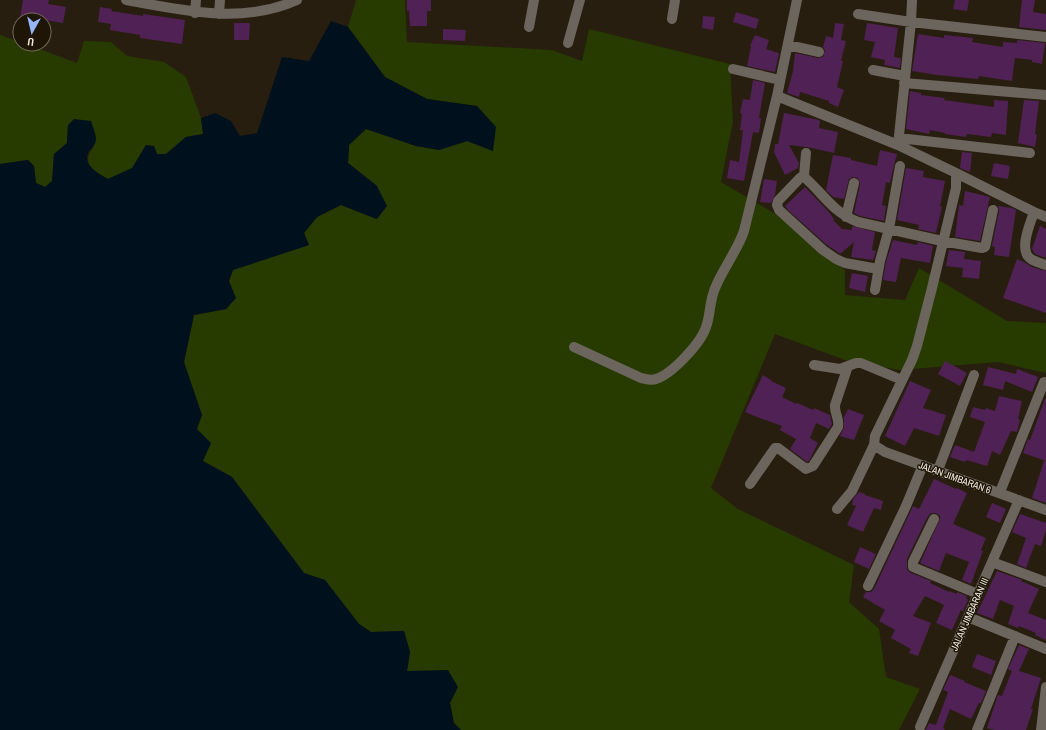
<svg xmlns="http://www.w3.org/2000/svg" width="1046" height="730" font-family="'Archivo Narrow',sans-serif">
<style>
.green{fill:#273b00}
.water{fill:#00101d}
.building{fill:#502154}
.lines{fill:none;stroke-linecap:round;stroke-linejoin:round}
.minor{stroke:#6c655e;stroke-width:10}
.labels{text-anchor:middle;stroke-width:3;stroke-linejoin:round;paint-order:stroke}
.street-label{font-size:10px;fill:#f1eae0;stroke:#1e1506}
</style>
<rect width="100%" height="100%" fill="#281e0f"/>
<path class="green" d="M356 0H405L407 42 552 50 582 61 589 29 730 64 733 121 721 182 774 213 845 270V295L905 300 919 268 1007 321 1046 323V373L998 362 899 370 845 360 775 334 711 488 738 509 854 565 849 602 879 629 886 677 920 689 899 730H461L454 723 450 703 407 671 410 652 404 631 371 632 359 624 325 580 304 573 232 477 203 461 184 362 194 315 226 309 229 281 233 270 309 245 304 233 317 217 341 205 376 219 377 186 348 163 349 145 366 129 416 146 439 150 467 141 493 151 477 106 427 99 385 77 348 27Z
M0 35 20 42V44H26L77 63 84 41 111 42 127 56 164 62 186 77 201 118 203 134 186 137 166 154H157L146 145 133 168 108 179C93 170 80 164 94 147L68 125 67 143 54 155 52 181 45 187 36 183 34 166 28 160 0 164Z"/>
<path class="water" d="M331 21 348 27 385 77 427 99 477 106 496 127 493 151 467 141 439 150 416 146 366 129 349 145 348 163 377 186 387 206 377 219 341 205 317 217 304 233 309 245 233 270 229 281 236 298 226 309 194 315 184 362 202 415 197 429 211 443 203 461 232 477 304 573 325 580 359 624 371 632 404 631 410 652 407 671 448 670 458 687 450 703 454 723 461 730H0V164L28 160 34 166 36 183 45 187 52 181 54 154 67 143 68 125 74 119 91 121C93 127 96 134 96 140 95 146 91 148 88 153 83 166 99 174 108 179L132 168 146 145 154 146 157 154H166L186 137 203 134 201 118 215 113 231 121 240 136 257 133 282 57 309 61Z"/>
<path class="building" d="M23 0H49L48 4 66 7 63 23 45 20H30L20 18Z
M407 0H431V11H427V26H410L409 11H407Z
M955 0H969L967 11 953 9Z
M1022 0H1035L1033 12 1046 14V30L1019 27Z
M100 7 112 9 111 11 143 16V14L185 20 182 44 140 38V35L110 30 111 24 98 22Z
M736 12 759 19 756 29 733 22Z
M703 16 715 17 713 30 702 28Z
M234 23H250L249 40H234Z
M835 23 844 24 841 40 846 41 841 61H843L837 87 844 90 838 107 829 103V101L800 92 799 97 787 93 793 71 795 53 818 58 823 57 825 50 823 47 826 36 833 38Z
M867 23 898 28 894 57 901 58 900 68 884 65 885 60 871 57 875 42 864 40Z
M443 29 466 30 465 41 443 40Z
M918 34 944 38V35L973 38 972 42 1003 47V42L1017 43V40L1045 43 1042 64 1032 62V60L1015 58 1012 81 979 76 978 79 937 75 912 71Z
M755 35 769 40 766 49 779 53 775 72 747 66 751 47 750 46Z
M753 80 765 83 759 118 761 119 759 133 753 132 744 181 727 178 730 160 739 162 743 130H740L742 114 740 113 743 99 750 100Z
M910 91 921 93V95L945 98 944 100 994 107V100L1008 101 1006 135 992 133 991 137 967 134 966 137 945 134V133L930 130 929 134 906 129Z
M1024 100 1039 101 1035 134 1037 135 1035 147 1018 143Z
M784 113 819 120 820 121 819 128 838 132 834 153 807 147 789 145 799 163 798 168 785 175 774 152 775 144H778Z
M880 150 897 154 894 165 890 183 886 182 882 205 886 206 884 221 860 216 854 213 860 184 858 178 853 177 849 179 844 199 833 197 826 190 833 155 851 158V160L877 166Z
M962 152 972 153 970 172 960 168Z
M994 163 1010 166 1008 179 991 176Z
M906 168 924 171 923 177 945 181 940 206 942 207 936 233 918 229 919 225 897 220Z
M764 179 777 181 775 195 771 203 760 202Z
M805 187 828 211 834 219 833 220 842 229 852 230V226L875 232 872 250 876 251 873 260 851 257 854 242 840 254 839 253 827 245 788 210 785 206Z
M965 191 990 197 980 241 955 237 959 205 963 206Z
M998 206 1012 208 1016 210 1009 257 994 255 995 247 992 246 999 211Z
M1040 226 1046 229V258L1035 254 1032 249Z
M893 240 917 245 918 242 933 246 930 263 901 258 896 282 883 280 886 262Z
M949 250 965 252 964 259 981 261 979 279 962 277 963 268 946 266Z
M1017 259 1024 262 1032 267 1046 271V313L1003 298Z
M852 273 868 276 865 292 849 288Z
M945 361 967 373 960 386 938 374Z
M988 367 1016 374 1017 369 1038 377 1032 392 1005 381 1003 390 983 385Z
M763 375 771 380V381L786 388 782 397 796 404 797 403 813 410 814 408 830 415 832 424 829 429 816 423 810 438 818 443 809 461 807 462 790 449 796 439 780 430 782 426 757 417 745 412Z
M910 381 931 390 923 408 946 415 939 436 914 428 905 446 885 436Z
M999 396 1022 401 1018 419 1020 420 1017 432 1011 431 1000 455 992 451 987 466 966 460 965 462 950 457 955 445 974 452 985 422 970 417 973 407 985 410 986 408 995 411Z
M1045 399H1046V461L1023 453 1028 439 1030 440Z
M848 409 864 415 854 440 840 436 844 428V417Z
M1044 461H1046V503L1032 498Z
M934 479 956 489 957 488 967 493 953 524 986 538 981 550 983 551 971 584 962 580 969 562 946 553 939 571 920 563 940 519V516L936 513H931L928 516 907 559V570L911 573 931 581 930 583 949 592V591L957 594V592L967 596 966 598 968 600 963 611 961 610 952 630 936 623 944 605 925 596 913 616 931 623 918 656 909 653 911 649 891 638 895 630 879 621 885 610 863 597 866 592H871L874 589 913 506 919 509Z
M859 492 865 494V495L883 501 881 510 874 508 863 532 847 525 856 506 852 505 853 499Z
M992 503 1006 509 1000 523 986 517Z
M1020 514 1046 523V530L1041 546 1035 544 1026 568 1017 564 1026 538 1012 532Z
M860 547 876 554 869 569 854 562Z
M997 571 1022 580 1021 581 1039 589 1028 613 1046 620V640L1035 635 1036 633 1019 626 1018 628 1008 624 1014 606 1000 600 993 619 977 613Z
M1019 645 1029 649 1019 671 1041 678 1031 709H1033L1026 730H995L987 728 998 695 1002 696 1012 671 1008 669Z
M977 654 996 661 991 675 972 667Z
M950 675 965 681 964 682 986 691 981 703H979L971 719 950 709 943 728 945 730H926L929 723 936 725 948 692 943 690Z"/>
<g class="lines">
<path class="minor" d="M126 0C182 10 242 25 297 0
M195 13 196 0
M219 14 220 0
M858 14 911 22 1046 37
M672 19 675 0
M529 27 534 0
M568 43 580 0
M788 45 819 52
M733 69 780 80
M873 70 905 76
M904 83 1046 95
M777 96 898 145 956 173 1034 212 1046 217
M899 138 1030 153
M898 145 911 22 912 0
M956 173V188L932 288 917 346 912 360 875 436 874 445 885 452 1046 510
M804 176 806 153
M1034 212C1030 224 1018 251 1031 259 1035 262 1041 263 1046 265
M846 217 854 183
M878 269 845 263 836 259 823 250 779 210 777 205 778 201 800 178 803 176C824 194 831 211 858 222L942 241 982 248 985 247 986 243 993 210
M875 290 880 261 889 229 900 166
M574 347 641 378C646 379 651 381 656 379 672 374 701 343 706 327 711 314 709 300 716 286 724 267 737 251 744 231L777 96 797 0
M814 365 840 369 856 363H861L902 380
M938 470 974 375
M750 484 775 448H778L806 469 813 466 838 427C840 419 834 413 835 405L848 366
M1000 492 1044 382
M837 509 852 491 874 445
M934 519 913 562V567L978 594
M992 562 1046 582
M868 586 906 506 923 465
M968 617 1046 649
M920 727 1019 500
M977 730 1015 636
M1041 730 1046 687"/>
</g>
<g class="labels">
<g class="street-label">
<text transform="translate(955 477) rotate(20)" y="4">JALAN JIMBARAN 6</text>
<text transform="translate(969 614) rotate(-66)" y="4">JALAN JIMBARAN III</text>
</g>
</g>
<g transform="translate(32 32) rotate(188)"><circle r="19" fill="#1e1506" stroke="#726a5d"/>
<path d="M0-3L7 15L0 10L-7 15Z" fill="#95b6fd"/>
<text y="-6" font-size="11" font-weight="bold" text-anchor="middle" fill="#f1eae0">U</text>
</g>
</svg>
